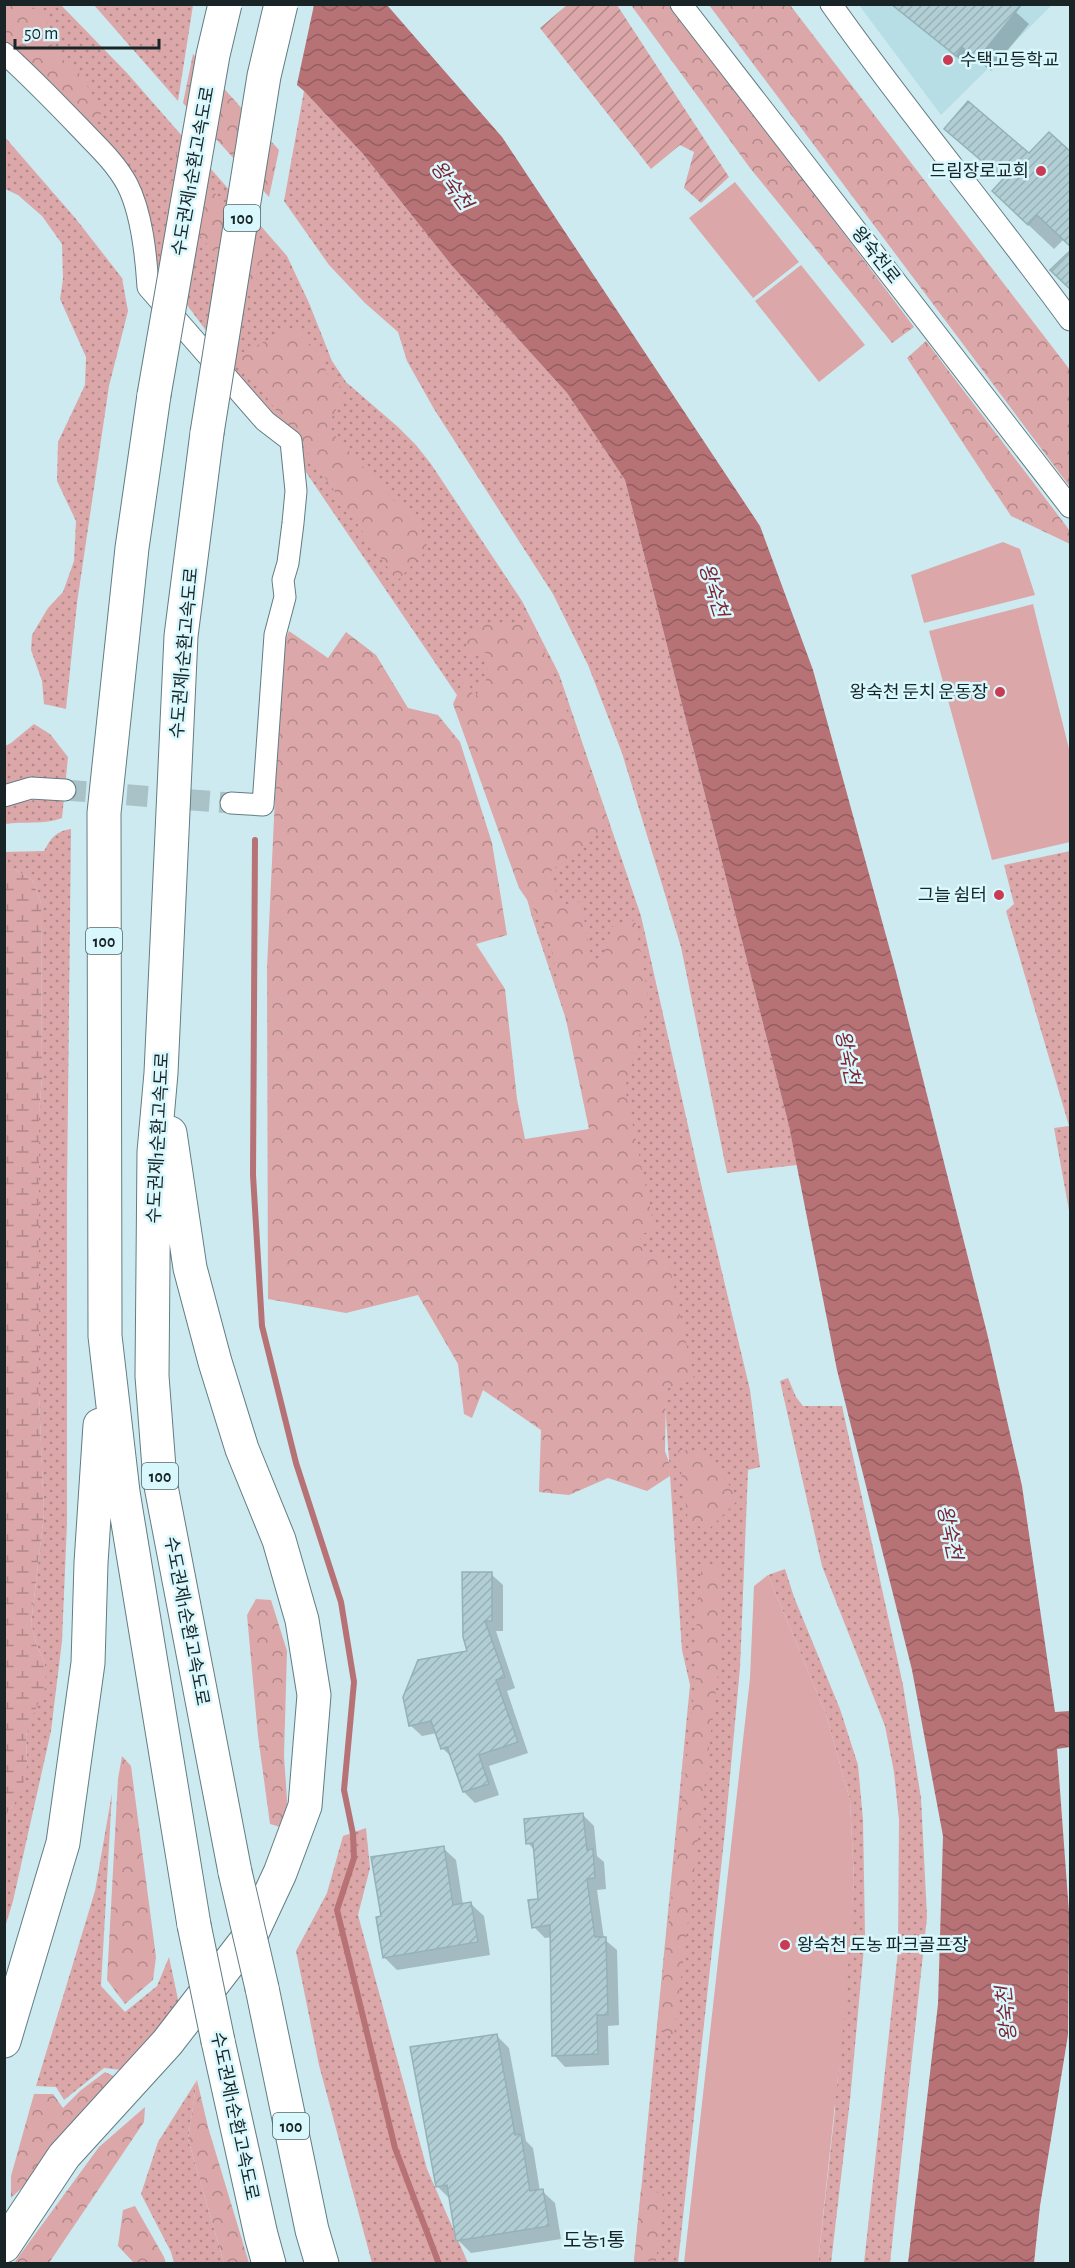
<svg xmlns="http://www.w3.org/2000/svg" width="1075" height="2268" font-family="'Alegreya Sans','Noto Sans KR',sans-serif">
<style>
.built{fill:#b7dde5}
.grass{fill:url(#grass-dots)}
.forest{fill:url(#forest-crowns)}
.wetland{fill:url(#wetland-marsh)}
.garden{fill:url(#garden-furrows)}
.pitch{fill:#dca7a9}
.water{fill:url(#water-waves)}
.pier{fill:#cceaf0}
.shadow{fill:#0003}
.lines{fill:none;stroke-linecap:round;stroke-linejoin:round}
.stream{stroke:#b77276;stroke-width:6}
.building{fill:url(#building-hatch);stroke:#94b1b7;stroke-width:1.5}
.minor-tunnel{stroke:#a8c2c8;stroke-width:21;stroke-dasharray:21 10;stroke-linecap:butt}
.minor-casing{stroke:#627d82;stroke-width:23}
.motorway-casing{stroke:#627d82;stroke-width:35}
.minor{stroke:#fff;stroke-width:21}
.motorway{stroke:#fff;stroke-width:33}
.motorway-bridge-casing{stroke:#627d82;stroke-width:35;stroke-linecap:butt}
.motorway-bridge{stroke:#fff;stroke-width:33}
.poi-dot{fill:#ca3a52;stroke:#d9f8fe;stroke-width:2}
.labels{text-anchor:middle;stroke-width:5;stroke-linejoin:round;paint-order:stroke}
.shield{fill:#d9f8fe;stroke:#526467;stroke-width:1.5}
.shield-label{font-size:16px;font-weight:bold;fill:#182426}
.poi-label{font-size:18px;fill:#182426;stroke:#d9f8fe;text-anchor:end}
.street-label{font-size:18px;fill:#182426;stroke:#d9f8fe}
.water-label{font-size:20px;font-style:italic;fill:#7d2734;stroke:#d9f8fe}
.neighbourhood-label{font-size:20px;fill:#182426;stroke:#d9f8fe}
</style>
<defs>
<pattern id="grass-dots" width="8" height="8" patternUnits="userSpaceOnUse" patternTransform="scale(1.5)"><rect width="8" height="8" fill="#dca7a9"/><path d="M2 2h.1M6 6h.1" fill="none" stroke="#b18889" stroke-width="1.8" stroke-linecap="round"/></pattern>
<pattern id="forest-crowns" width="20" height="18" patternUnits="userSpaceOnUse" patternTransform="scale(1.5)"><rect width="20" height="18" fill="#dca7a9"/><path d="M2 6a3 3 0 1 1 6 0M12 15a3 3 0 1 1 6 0" fill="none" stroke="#b18889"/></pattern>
<pattern id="wetland-marsh" width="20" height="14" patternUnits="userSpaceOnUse" patternTransform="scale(1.5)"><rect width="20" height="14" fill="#dca7a9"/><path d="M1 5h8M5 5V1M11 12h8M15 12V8" fill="none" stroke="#b18889"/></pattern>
<pattern id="garden-furrows" width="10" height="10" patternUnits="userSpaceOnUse" patternTransform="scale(1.5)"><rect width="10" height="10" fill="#dca7a9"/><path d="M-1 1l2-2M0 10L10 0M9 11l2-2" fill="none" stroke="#b18889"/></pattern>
<pattern id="water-waves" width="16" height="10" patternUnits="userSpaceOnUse" patternTransform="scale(1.5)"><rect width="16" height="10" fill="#b77276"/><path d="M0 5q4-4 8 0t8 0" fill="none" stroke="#945d61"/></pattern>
<pattern id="building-hatch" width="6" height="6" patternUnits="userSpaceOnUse" patternTransform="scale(1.5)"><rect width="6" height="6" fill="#b1ced4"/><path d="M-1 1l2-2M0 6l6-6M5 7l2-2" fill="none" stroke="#98b1b6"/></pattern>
</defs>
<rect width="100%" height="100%" fill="#cceaf0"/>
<path class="built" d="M859 5H1052L941 115Z"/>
<path class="grass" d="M4 5H61L127 73 287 256 309 303 332 361 346 382 398 427 416 445 431 464 522 601 559 674 641 916 702 1188 750 1390 760 1467 748 1470 740 1668 725 1831 678 2263H634L690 1685 682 1650 662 1359 642 1248 532 917 480 729 253 394 150 255 135 191 80 118Z
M94 5H193L178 101Z
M304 91 363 154 453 267 567 393 625 480 789 1126 797 1165 727 1173 681 947 622 753 588 665 553 594 434 409 407 361 398 332 365 303 329 265 284 201Z
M4 136 76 219 122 278 128 311 109 386 77 603 66 709 44 704 42 681 31 650 32 635 48 608 63 592 74 561 76 521 57 481 58 442 85 385 86 357 60 299 63 279 62 244 42 216 18 195 5 189Z
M34 724 50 734 68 757 62 818C44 825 23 821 5 824V803L54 798V780L14 781 5 785V746L11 743Z
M71 829 67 1189V1523L62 1641 51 1731 13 1901 5 1927V1816L14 1804 27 1765 26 1736 45 1663 37 1646 31 1624 44 1514 39 1397V1113L42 1078 41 903 33 881 15 869 5 870V852L44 851C51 838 56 831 71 829Z
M1070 851V1216L1054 1128 1069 1126 1006 911 1014 904 1004 865Z
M788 1378 796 1397 803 1406H842L903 1685 921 1798 927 1917 890 2263H864L898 1951 899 1820 894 1772 885 1726 822 1566 780 1381Z
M785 1569 794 1597 840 1709 858 1765 863 1820 865 1936 850 2100 831 2263H818L835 2110 834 2087 837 2086 854 1880 850 1800 826 1714 768 1575Z
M112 1793 101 1986 125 2012 157 1986 169 1957 179 2004 121 2070 104 2068 64 2100 56 2087 36 2086 95 1891Z
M366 1828 370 1868 358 1915 427 2169 468 2263H372L319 2065 296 1951 327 1893 343 1836Z
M197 2080 188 2139 224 2263H174L171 2252 141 2194 158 2142Z"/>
<path class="forest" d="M4 5C43 4 50 13 53 51L80 74 102 111 93 131 5 46Z
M631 5H672L914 327 892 343 750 168Z
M709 5H790L1070 370V487Z
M193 54 279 150 269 197 183 103Z
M177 151 263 247 253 294 167 200Z
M296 326 310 346 323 355 326 373 339 383 341 400 327 427 396 503 415 512 428 549 397 581 301 443 235 356Z
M926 341 1070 531V544L1011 516 907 358Z
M481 623 534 625 610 824 551 871 559 905 581 902 591 956 601 962 612 926 635 920 649 1001 625 1088 655 1231 639 1234 644 1255 667 1254 694 1380 666 1389 665 1451 673 1474 647 1491 608 1478 569 1495 539 1492 541 1430 483 1390 472 1418 464 1414 458 1364 418 1295 346 1313 268 1299 267 968 282 648 289 631 328 658 346 632 376 655 408 708 438 715 460 742 492 843 507 935 476 944 505 989 517 1099 525 1139 589 1129 547 929 519 888 453 704 466 675 474 698 488 677 487 653 469 654 466 643Z
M678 1450 705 1451 739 1499 707 1531 688 1520Z
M702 1562 720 1566 722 1600 719 1665 674 2036 657 2028 697 1667 694 1656Z
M256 1599 271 1600 287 1651 284 1756 288 1814 280 1827 270 1824 258 1736 247 1615Z
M122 1756 131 1766 156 1957 153 1980 125 2004 107 1980 118 1779Z
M105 2072 116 2077 28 2182 11 2198V2176L34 2094H53L63 2108 80 2091Z
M197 2080 208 2127 249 2263H224L188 2139Z
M145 2107 144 2122 49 2263H14L99 2147Z
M641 2189 665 2194 656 2261H634Z
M135 2206 164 2257 166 2263H134L118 2246 123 2210Z"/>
<path class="wetland" d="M15 869 33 881 41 903 42 1078 39 1113V1397L44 1514 31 1624 37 1646 45 1663 46 1686 33 1715 26 1735 27 1765 23 1785 14 1804 5 1816 4 870Z"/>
<path class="garden" d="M567 5H617L729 177 701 203 684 188 694 152 680 145 651 169 540 28Z"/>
<path class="pitch" d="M735 182 799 262 753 298 689 218Z
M801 265 865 345 819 382 755 301Z
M1003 542 1020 549 1035 595 924 623 911 575Z
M1033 604 1070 753V842L992 860 929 631Z
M768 1575 826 1714 850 1800 854 1880 845 2010 818 2263H684L750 1678 754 1586Z"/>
<path class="water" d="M203 5H387L502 137 760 526 813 670 896 972 987 1333 1022 1486 1055 1712 1070 1711V1747L1057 1749 1069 1913 1068 2035 1040 2206 1034 2263H908L938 2004 943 1836 912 1670 837 1370 789 1126 625 480 567 393 453 267 363 154 304 91Z"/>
<path class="pier" d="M200 4 314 5 296 89 201 7Z"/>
<path class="shadow" d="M891 4H1007L1029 24 991 71 976 59 969 67Z
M946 129 1029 155 1064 239 1054 249 1019 216 1004 181Z
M491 1574 503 1585V1631H496L515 1688 507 1691 528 1753 489 1766 499 1795 475 1803 464 1792 453 1758 442 1748 437 1733 422 1736 410 1725 469 1652Z
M583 1815 594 1826 597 1856 604 1862 606 1889 597 1890 604 1939 617 1950 619 2025 608 2026 609 2065 565 2067 554 2055 552 1937 545 1938 534 1927 539 1900 535 1851 528 1843Z
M443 1848 456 1860 463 1905 471 1904 484 1916 490 1955 397 1970 384 1957 382 1917Z
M496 2035 509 2048 526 2141 533 2148 540 2191H542L555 2203 561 2239 471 2253 458 2240 450 2199 437 2186Z"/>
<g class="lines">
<path class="stream" d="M255 840 253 1175 262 1326 296 1463 341 1602 354 1682 344 1790 353 1834 354 1858 337 1910 395 2148 439 2264"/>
</g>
<path class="building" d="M891 4H1022L977 60 962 47 956 56Z
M968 101 1029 153 1049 132 1071 152V247L1037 215 1028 225 992 191 1003 179 944 129Z
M1071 250V290L1050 270Z
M462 1572H492V1621H485L505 1677 496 1680 518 1742 479 1755 489 1784 463 1792 447 1747 441 1749 431 1721 409 1726 403 1697 418 1660 467 1651 463 1637Z
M583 1813 587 1850 593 1849 595 1878 587 1879 595 1937H606L608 2015H597L598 2054 552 2056 550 1925 532 1928 528 1900 538 1899 533 1843 526 1844 524 1819Z
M444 1846 453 1905 471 1902 478 1942 383 1958 376 1917 381 1916 371 1857Z
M497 2034 515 2135 521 2134 530 2191 543 2189 549 2226 456 2241 447 2185 436 2187 410 2047Z"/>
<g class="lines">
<path class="minor-tunnel" d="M65 790 231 803"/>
<g class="minor-casing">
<path id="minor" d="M681 4 1070 507
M831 4C907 112 992 213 1070 320
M4 53C31 77 55 102 80 128 97 146 115 162 127 184 142 213 146 255 148 287L265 421 291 441 296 491 293 523 288 563 283 580 285 597 275 635 263 805 231 803
M4 796 31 788 65 790"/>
</g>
<g class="motorway-casing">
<path id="motorway" d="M154 395 132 548 104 813 105 1336 123 1492 194 1925
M207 433 181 636 161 1073 154 1152 152 1376 160 1481 235 1872
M262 1988 312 2230 322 2264
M4 2041 63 1843 88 1663 91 1563 100 1425
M218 2041 261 2235 269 2264
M4 2246 64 2156 167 2043 252 1933 280 1873 305 1806 314 1695 302 1620 279 1540 242 1449 215 1362 190 1268 170 1133"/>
</g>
<use href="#minor" class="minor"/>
<use href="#motorway" class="motorway"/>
<g class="motorway-bridge-casing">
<path id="motorway-bridge" d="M154 395 213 55 225 4
M207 433 264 76 281 4
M235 1872 262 1988
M194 1925 218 2041"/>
</g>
<use href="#motorway-bridge" class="motorway-bridge"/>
</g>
<g class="poi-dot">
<circle cx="948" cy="60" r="6"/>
<circle cx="1041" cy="171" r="6"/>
<circle cx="1000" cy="692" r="6"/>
<circle cx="999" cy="895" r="6"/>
<circle cx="785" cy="1945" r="6"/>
</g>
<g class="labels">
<g class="shield">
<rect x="224" y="205" width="36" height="26" rx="4.5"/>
<rect x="86" y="928" width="36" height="26" rx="4.5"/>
<rect x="142" y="1463" width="36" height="26" rx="4.5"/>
<rect x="273" y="2113" width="36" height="26" rx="4.5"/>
</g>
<g class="shield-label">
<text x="242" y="224">100</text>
<text x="104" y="947">100</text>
<text x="160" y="1482">100</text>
<text x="291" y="2132">100</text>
</g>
<g class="poi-label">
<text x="960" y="66" text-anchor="start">수택고등학교</text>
<text x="1029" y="177">드림장로교회</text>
<text x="988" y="698">왕숙천 둔치 운동장</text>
<text x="987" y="901">그늘 쉼터</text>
<text x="797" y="1951" text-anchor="start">왕숙천 도농 파크골프장</text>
</g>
<g class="street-label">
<text transform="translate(193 171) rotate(-80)" y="6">수도권제1순환고속도로</text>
<text transform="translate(876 255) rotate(52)" y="6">왕숙천로</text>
<text transform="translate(184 653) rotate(-85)" y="6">수도권제1순환고속도로</text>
<text transform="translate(158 1138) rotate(-87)" y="6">수도권제1순환고속도로</text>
<text transform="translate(187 1621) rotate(79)" y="6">수도권제1순환고속도로</text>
<text transform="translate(235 2116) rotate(78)" y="6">수도권제1순환고속도로</text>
</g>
<g class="water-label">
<text transform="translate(452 185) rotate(54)" y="7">왕숙천</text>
<text transform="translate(714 590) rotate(73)" y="7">왕숙천</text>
<text transform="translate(848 1057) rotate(78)" y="7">왕숙천</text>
<text transform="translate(950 1532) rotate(78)" y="7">왕숙천</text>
<text transform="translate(1006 2014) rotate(-96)" y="7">왕숙천</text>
</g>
<g class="neighbourhood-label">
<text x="594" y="2247">도농1통</text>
</g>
</g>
<rect width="1075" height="2268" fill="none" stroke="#182426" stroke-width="12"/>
<path d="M15 39v9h144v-9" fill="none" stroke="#182426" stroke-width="3"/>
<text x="24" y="39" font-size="18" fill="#182426" stroke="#d9f8fe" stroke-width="4.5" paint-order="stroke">50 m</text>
</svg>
